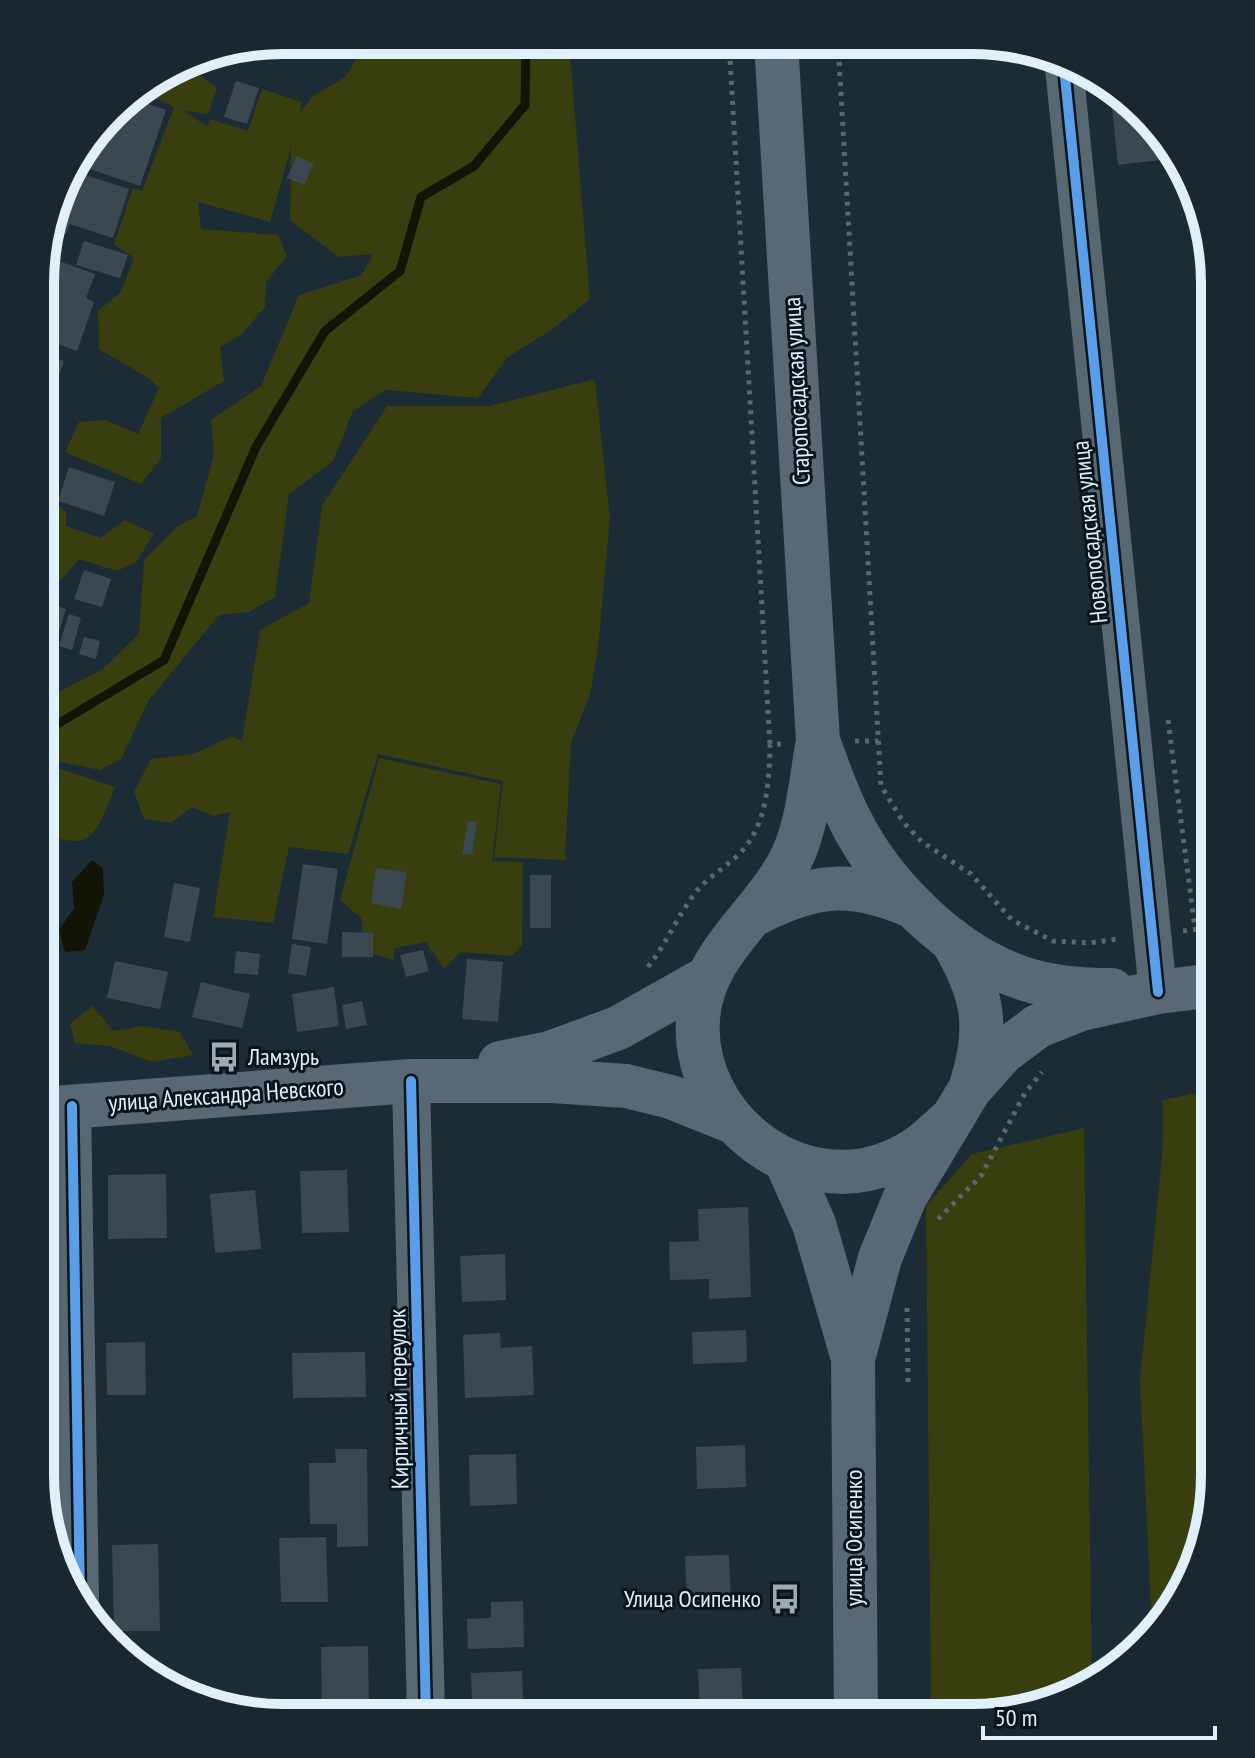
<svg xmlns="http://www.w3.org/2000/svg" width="1255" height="1758" font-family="'PT Sans Narrow',sans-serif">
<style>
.green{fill:#383e0d}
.water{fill:#121506}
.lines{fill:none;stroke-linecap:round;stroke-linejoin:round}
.stream{stroke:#121506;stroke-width:9}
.building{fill:#3c4850}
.path{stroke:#586770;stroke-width:5;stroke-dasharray:4 6;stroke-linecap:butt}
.minor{stroke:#586872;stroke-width:38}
.major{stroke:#586875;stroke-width:44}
.cycleway-casing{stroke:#09151d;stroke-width:15}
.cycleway{stroke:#5a9eea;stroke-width:10}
.labels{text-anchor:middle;stroke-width:6;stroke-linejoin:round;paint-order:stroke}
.street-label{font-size:24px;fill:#dff0fb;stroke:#09151d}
.poi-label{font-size:24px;fill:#dff0fb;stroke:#09151d;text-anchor:start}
.rim{fill:none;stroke:#dff0fb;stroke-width:10}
</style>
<rect width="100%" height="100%" fill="#1c2c36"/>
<path class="green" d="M369 40 569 41 590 299 554 328 507 358 478 398 385 390 353 411 333 461 289 494 275 597 249 612 219 615 149 700 121 759 100 770 55 761 49 765 115 787C98 831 93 855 41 832V701L103 669 139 634 144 560 178 526 197 516 214 455 211 420 261 386 299 295 362 275 373 254 339 257 290 220 291 147 270 222 198 202 201 229 278 235 287 256 266 282 265 307 241 335 220 347 224 381 161 418V458L141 484 65 452 79 422 105 420 138 434 159 388 147 377 99 349 98 311 120 293 134 258 114 244 133 188 142 191 174 107 149 95V85L179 68 192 70 217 88 208 114 184 110 207 127 210 119 248 131 262 89 302 102 300 112 313 96 345 77Z
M595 379 610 518 598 649 590 695 571 742 565 860 494 857 503 781 378 754 348 854 289 847 273 923 213 917 230 812 213 816 192 807 171 823 144 819 134 792 151 759 194 754 232 736 242 741 260 630 309 603 322 506 387 406H489Z
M46 497 66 511V526L101 538 125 520 154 534 136 562 117 571 79 559 59 582H42V498Z
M379 758 501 784 492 861 523 862 522 945 512 956 461 952 444 969 426 942 395 948 393 960 366 952 361 918 340 900Z
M92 1006 114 1031 142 1026 180 1032 193 1055 152 1062 110 1046 75 1043 70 1024Z
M1215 1089 1214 1491 1174 1610 1152 1629 1140 1380 1162 1156 1163 1100Z
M1084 1128 1092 1682 1079 1693 972 1718H931L926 1206 972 1154Z"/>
<path class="water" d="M92 860 103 868 104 895 85 950 65 952 59 930 74 908 72 882Z"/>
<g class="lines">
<path class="stream" d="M41 734 164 660 256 447 325 331 400 271 421 197 474 166 525 105 526 41"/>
</g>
<path class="building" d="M298 40H321L316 54 295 46Z
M236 81 259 88 247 124 224 117Z
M128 97 166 110 140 186 72 163Z
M1132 105 1176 158 1118 165 1112 107Z
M297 156 314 164 304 185 287 178Z
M70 170 129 189 113 238 70 224 66 234 50 228Z
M84 241 128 255 120 278 76 265Z
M42 255 95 274 86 298 94 302 77 351 45 339 58 303 42 297Z
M42 353 64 361 53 393 42 389Z
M69 467 115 482 104 516 58 501Z
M84 570 111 579 102 607 74 599Z
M42 601 66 609 55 644 41 640Z
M69 614 81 618 72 650 59 646Z
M84 637 100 641 96 659 79 654Z
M468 821 477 822 472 855 462 854Z
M303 864 338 869 327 944 292 939Z
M376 868 407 872 401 909 371 903Z
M530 875H551V928H530Z
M174 883 200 888 190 942 164 937Z
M342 932 373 933V957H342Z
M292 944 311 947 306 976 288 973Z
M423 950 429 971 406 977 400 955Z
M236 951 260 954 258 975 234 973Z
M467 959 503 962 498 1022 462 1019Z
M115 961 168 972 160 1009 107 998Z
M41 966 57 970 48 1010 41 1009Z
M201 982 250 994 242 1028 192 1017Z
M334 987 339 1026 297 1032 292 994Z
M362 1001 367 1025 346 1029 342 1005Z
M347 1170 349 1232 302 1233 300 1171Z
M166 1174 167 1238 108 1239V1175Z
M255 1190 261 1249 215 1253 210 1194Z
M748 1207 751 1297 709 1299V1279L670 1280 669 1242 699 1241 698 1209Z
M505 1254 506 1300 462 1302 460 1256Z
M746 1330 747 1362 693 1364 692 1332Z
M500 1333 501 1348 532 1346 534 1395 465 1398 463 1335Z
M145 1342 146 1395H107L106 1343Z
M365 1352 366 1397 293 1398 292 1353Z
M745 1445 746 1487 697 1489 696 1447Z
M335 1449H367L368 1546 337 1547V1524H310L309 1463H336Z
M516 1454 517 1504 470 1506 469 1455Z
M326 1537 328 1602H281L279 1538Z
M158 1544 160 1631H114L112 1545Z
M729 1555 731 1603 687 1604 685 1556Z
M523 1601 524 1647 468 1649 467 1619 491 1618V1602Z
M368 1646 369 1713 322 1714 321 1647Z
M741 1668 743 1709 700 1710 698 1669Z
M522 1671 523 1699 472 1701 471 1673Z"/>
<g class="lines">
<path class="path" d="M729 41 770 745
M838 42 881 786 904 823 922 842 971 874 1012 920 1053 941 1089 943 1118 939
M1168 720 1195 929
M855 741H878
M1183 931 1215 927
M648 967C666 944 677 917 695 893 707 878 723 869 737 856 767 828 769 784 770 745L781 744
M938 1219 981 1176 1025 1093 1042 1072
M907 1308 908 1383"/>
<path class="minor" d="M1064 67 1158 992
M411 1081 426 1716
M72 1106 80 1600"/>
<path class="major" d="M776 41 818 741C810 783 808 833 785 870 755 921 702 956 698 1019 691 1118 797 1201 891 1162 915 1153 932 1137 950 1120
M818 741C828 767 837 795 850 820 883 886 951 954 1022 978 1052 988 1081 990 1112 990
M757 913C817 883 852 880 914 907
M951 939C983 992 990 1026 971 1086
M500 1063 550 1053 618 1028 707 978
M41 1109 411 1081H553L626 1086 671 1097 731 1121
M786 1161 814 1224 852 1355
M856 1718 853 1359 880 1258 905 1197 970 1089 1003 1052 1038 1026 1081 1009 1158 992 1215 985"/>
<g class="cycleway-casing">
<path id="cycleway" d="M1064 67 1158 992
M411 1081 426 1716
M72 1106 80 1600"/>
</g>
<use href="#cycleway" class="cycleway"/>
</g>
<defs>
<g id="bus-bare" transform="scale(2.4)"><path d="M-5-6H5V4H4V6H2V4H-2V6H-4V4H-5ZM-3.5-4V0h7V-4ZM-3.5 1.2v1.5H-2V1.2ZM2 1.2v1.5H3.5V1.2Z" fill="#9babb6" stroke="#09151d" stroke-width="2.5" paint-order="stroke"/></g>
</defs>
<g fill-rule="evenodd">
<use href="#bus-bare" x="224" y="1057"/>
<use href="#bus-bare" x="785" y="1599"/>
</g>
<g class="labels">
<g class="street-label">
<text transform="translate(797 391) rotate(-93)" y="8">Старопосадская улица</text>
<text transform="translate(1090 532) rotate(-96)" y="8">Новопосадская улица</text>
<text transform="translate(226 1095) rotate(-4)" y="8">улица Александра Невского</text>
<text transform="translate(399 1399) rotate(-91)" y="8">Кирпичный переулок</text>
<text transform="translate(854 1538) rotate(-90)" y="8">улица Осипенко</text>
</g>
<g class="poi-label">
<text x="248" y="1065">Ламзурь</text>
<text x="761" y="1607" text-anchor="end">Улица Осипенко</text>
</g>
</g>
<path d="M0 0H1255V1758H0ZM283 54H972A229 229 0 0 1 1201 283V1475A229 229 0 0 1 972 1704H283A229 229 0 0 1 54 1475V283A229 229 0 0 1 283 54Z" fill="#1a272f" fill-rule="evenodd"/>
<path class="rim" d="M283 54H972A229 229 0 0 1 1201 283V1475A229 229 0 0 1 972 1704H283A229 229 0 0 1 54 1475V283A229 229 0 0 1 283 54Z"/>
<path d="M983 1726v12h232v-12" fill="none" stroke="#dff0fb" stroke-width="4"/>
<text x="995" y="1726" font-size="24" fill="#dff0fb" stroke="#09151d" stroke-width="6" paint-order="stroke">50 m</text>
</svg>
